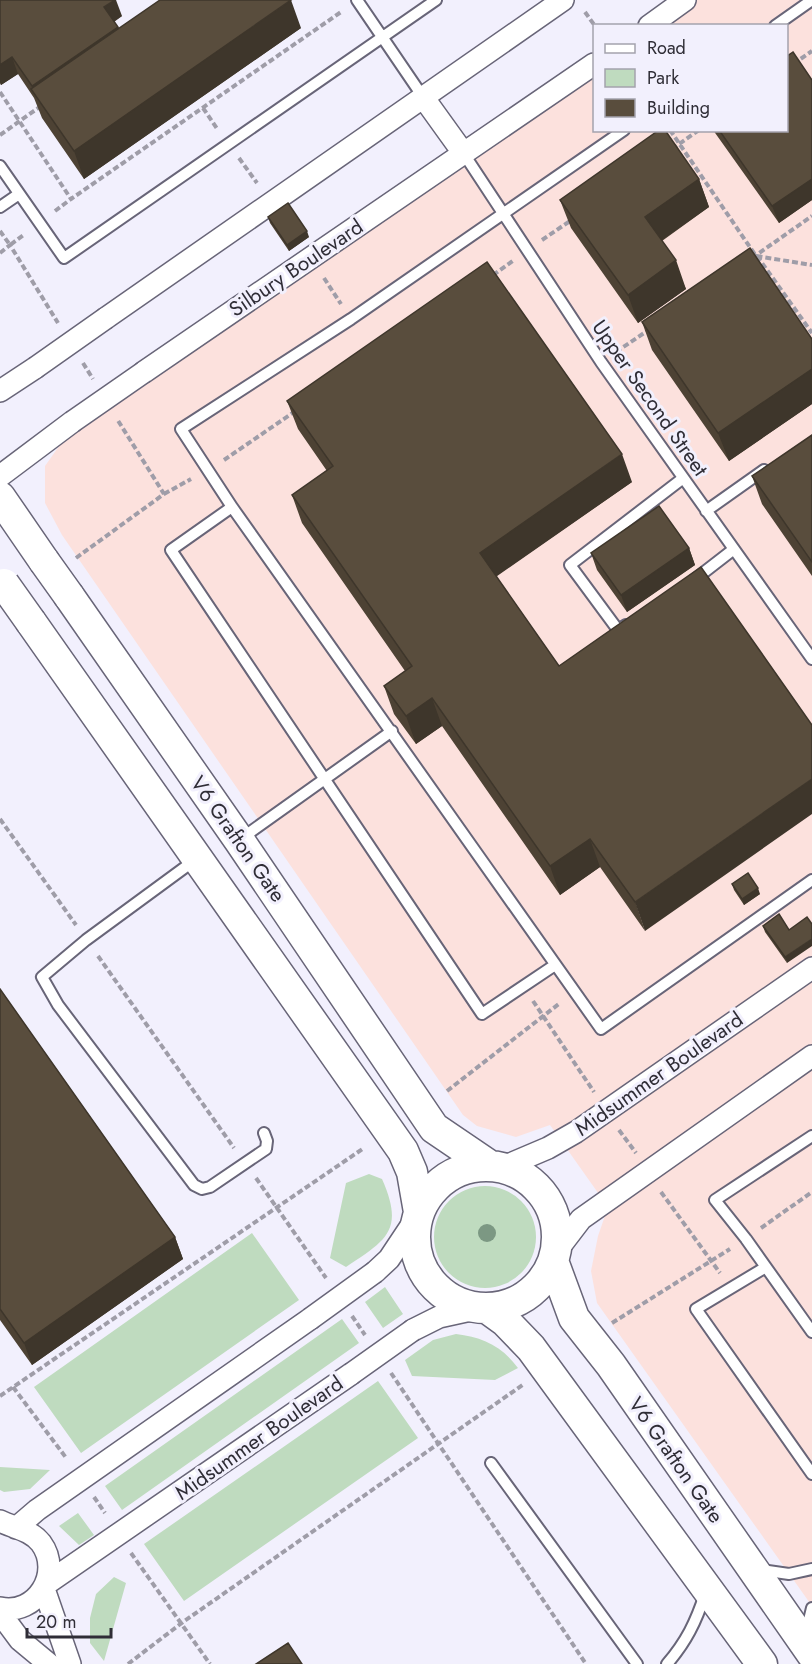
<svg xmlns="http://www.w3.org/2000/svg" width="812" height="1664" font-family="Jost,sans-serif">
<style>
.commercial{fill:#fce1dd}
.green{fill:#bfdbbf}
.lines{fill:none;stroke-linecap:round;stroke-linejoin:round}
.lane-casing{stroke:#686578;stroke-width:14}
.street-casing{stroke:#686578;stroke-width:24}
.secondary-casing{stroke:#686578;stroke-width:33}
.path{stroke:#9f9da8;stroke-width:4;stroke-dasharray:6 3;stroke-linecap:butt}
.lane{stroke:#fff;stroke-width:10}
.street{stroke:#fff;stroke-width:21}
.secondary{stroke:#fff;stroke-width:30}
.street-bridge-casing{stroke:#686578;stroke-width:24;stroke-linecap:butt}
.secondary-bridge-casing{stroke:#686578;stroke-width:33;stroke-linecap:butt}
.street-bridge{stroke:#fff;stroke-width:21}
.secondary-bridge{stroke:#fff;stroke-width:30}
.tree{fill:#7c9883}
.wall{fill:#4d4234}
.shaded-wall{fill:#3e362b}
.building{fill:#594d3d;stroke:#3e362b;stroke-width:1.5}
.labels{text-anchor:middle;stroke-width:6;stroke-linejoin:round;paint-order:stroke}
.street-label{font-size:21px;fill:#2f2d36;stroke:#f2f0fd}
</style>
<rect width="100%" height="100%" fill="#f2f0fd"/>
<path class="commercial" d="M695 0H812V1606L597 1303 591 1271 598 1236 608 1207 550 1125 516 1137 477 1126 463 1115 62 535 45 503V466L62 442 594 70V130H786V26L659 25Z"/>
<path class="green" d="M369 1174 382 1179C405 1231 386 1240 346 1267L330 1258 346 1183Z
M434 1237a51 51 0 1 1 102 0a51 51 0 1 1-102 0Z
M252 1233 299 1300 81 1453 34 1387Z
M385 1287 403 1314 383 1328 365 1302Z
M342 1319 359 1343 122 1510 105 1486Z
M456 1334C482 1337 502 1346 518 1368L495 1380 412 1376 405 1360 433 1340Z
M378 1381 418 1438 184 1601 144 1544Z
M0 1467 50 1470 30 1489 4 1492 0 1490Z
M78 1513 94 1535 79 1545 59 1526Z
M114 1577 126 1583 104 1661 90 1643V1618L96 1594Z"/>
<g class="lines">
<g class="lane-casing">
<path id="lane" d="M357 0 423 97
M775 26 812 0
M624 130 351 319 181 429 232 507 601 1029 812 880
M464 154 601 362 812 659
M0 166 64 258 436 0
M0 207 19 194
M232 507 171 550 482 1014 555 965
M706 511 764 470
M694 580 734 549
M626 625 618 630 570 565 682 479
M242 838 392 731
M195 860 86 940 42 977 58 1005 194 1185 202 1189 210 1187 266 1149 267 1141 264 1133
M812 1136 715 1200 746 1239 812 1332
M766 1267 696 1309 812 1474
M491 1463 637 1664
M761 1570 789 1574 812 1569
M805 1637 812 1608
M667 1664C686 1642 696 1622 705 1594"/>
</g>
<g class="street-casing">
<path id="street" d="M649 26 685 0
M423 97 464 154
M106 318 563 0
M144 372 594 64
M0 391 35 368
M0 476 72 422
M501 1168 548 1148 576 1132 812 968
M555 1253 581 1219 812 1056
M375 1272 389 1259 417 1217
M413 1330 439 1317 480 1308
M0 1521C14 1528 31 1530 41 1543 63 1573 36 1616 0 1608
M16 1528 37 1510 310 1319
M46 1584 351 1374
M44 1589 70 1664
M0 1613 20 1640 49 1664"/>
</g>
<g class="secondary-casing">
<path id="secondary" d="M0 497 44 561
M69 596 239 840 434 1128 490 1166
M31 622 403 1151 412 1172 419 1212
M415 1237a71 71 0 1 1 142 0a71 71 0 1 1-142 0Z
M553 1261 574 1318 611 1365 812 1654
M487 1308 505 1321 531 1348 762 1664"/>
</g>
<path class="path" d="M585 12 595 26
M786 69 812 51
M0 92 71 199 341 12
M203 108 218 130
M670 130 756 256 812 265
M0 135 41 106
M672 149 699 130
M239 158 257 183
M55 211 71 199
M0 231 10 245 25 234
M542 240 570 221
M0 253 10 245 58 323
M757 256 812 333
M752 258 812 216
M493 275 514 260
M324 278 341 304
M616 352 650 329
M83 363 93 379
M224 460 294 412
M164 494 191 479
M76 558 164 494 117 419
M0 819 76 925
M98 956 234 1148
M533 1001 594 1092
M447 1091 560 1003
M619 1130 636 1153
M256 1178 326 1278
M661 1192 720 1273
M761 1228 812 1192
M352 1316 365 1335
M612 1323 730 1249
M391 1373 586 1664
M13 1387 67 1459
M0 1396 364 1148
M94 1497 105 1513
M131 1553 210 1664
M128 1664 183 1622 524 1384"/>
<use href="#lane" class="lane"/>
<use href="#street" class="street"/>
<use href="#secondary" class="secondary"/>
<g class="street-bridge-casing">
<path id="street-bridge" d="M35 368 106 318
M72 422 144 372
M310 1319 375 1272
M351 1374 413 1330"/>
</g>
<g class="secondary-bridge-casing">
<path id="secondary-bridge" d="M44 561 69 596
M4 584 31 622"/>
</g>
<use href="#street-bridge" class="street-bridge"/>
<use href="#secondary-bridge" class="secondary-bridge"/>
</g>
<circle class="tree" cx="487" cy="1233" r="9"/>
<path class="wall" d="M0 0 122 16 114 22 119 29 301 28 84 179 42 118 34 98 18 74 1 85 0 83Z
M812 80V200L779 223 713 130H786Z
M699 179 709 207 662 241 686 289 638 323 571 228 560 200Z
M268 217 309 237 289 251 270 223Z
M642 322 812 339V404L729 461 652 350Z
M287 401 632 482 496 576 559 666 645 931 600 867 560 895 442 726 416 744 394 714 384 686 405 671 302 523 292 495 327 471 298 429Z
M812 435V576L762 504 752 476Z
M689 548 695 565 627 612 597 570 591 553Z
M732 884 760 894 744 905 734 890Z
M779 914 787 963 765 932 763 926Z
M0 989 175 1237 183 1259 32 1365 0 1320Z"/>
<path class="shaded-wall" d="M115 0H116L122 16 110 24 104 7Z
M291 0 301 28 84 179 74 151Z
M118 27 124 44 35 95 32 86Z
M12 57 18 74 1 85 0 82V65Z
M699 179 709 207 655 245 645 217Z
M812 179V200L779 223 772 206Z
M307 231 309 237 289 251 287 245Z
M676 260 686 289 638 323 628 295Z
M812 369V404L729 461 718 433Z
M622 454 632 482 490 581 480 553Z
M689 548 695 565 627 612 621 595Z
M432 698 442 726 416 744 406 716Z
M812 779V814L645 931 635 902Z
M590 839 600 867 560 895 550 866Z
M758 888 760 894 744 905 742 899Z
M812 939V946L787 963 785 957Z
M175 1237 183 1259 32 1365 24 1343Z"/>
<path class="building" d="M0 0H115L104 7 118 27 32 86 12 57 0 65Z
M160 0H291L74 151 31 89Z
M793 52 812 80V179L772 206 719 130H786V57Z
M659 130H665L699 179 645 217 676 260 628 295 560 200Z
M288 203 307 231 287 245 268 217Z
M750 248 812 339V369L718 433 642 322Z
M487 262 622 454 480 553 559 666 701 567 812 725V779L635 902 590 839 550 866 432 698 406 716 384 686 412 666 292 495 333 466 287 401Z
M812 435V562L752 476Z
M659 506 689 548 621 595 591 553Z
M748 873 758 888 742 899 732 884Z
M779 914 789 930 807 917 812 924V939L785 957 763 926Z
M0 989 175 1237 24 1343 0 1309Z
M288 1643 302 1664H256Z"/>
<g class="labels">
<g class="street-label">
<text transform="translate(296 268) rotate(-34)" y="7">Silbury Boulevard</text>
<text transform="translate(650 398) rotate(55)" y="7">Upper Second Street</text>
<text transform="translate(238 839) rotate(55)" y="7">V6 Grafton Gate</text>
<text transform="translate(659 1074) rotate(-35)" y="7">Midsummer Boulevard</text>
<text transform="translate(259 1438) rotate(-35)" y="7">Midsummer Boulevard</text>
<text transform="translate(676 1460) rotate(55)" y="7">V6 Grafton Gate</text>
</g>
</g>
<rect x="593" y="24" width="195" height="108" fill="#f2f0fd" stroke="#a4a2ad" stroke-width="1.5"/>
<rect x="605" y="44" width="30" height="9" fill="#ffffff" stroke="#a4a2ad" stroke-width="1.5"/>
<text x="647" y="54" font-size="18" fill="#2f2d36">Road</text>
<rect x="605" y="69" width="30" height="18" fill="#bfdbbf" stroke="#a4a2ad" stroke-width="1.5"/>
<text x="647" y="84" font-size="18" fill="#2f2d36">Park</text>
<rect x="605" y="99" width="30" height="18" fill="#594d3d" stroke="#a4a2ad" stroke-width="1.5"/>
<text x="647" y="114" font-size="18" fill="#2f2d36">Building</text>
<path d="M27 1628v9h84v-9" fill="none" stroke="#2f2d36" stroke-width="3"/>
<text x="36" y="1628" font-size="18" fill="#2f2d36" stroke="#f2f0fd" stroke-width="4.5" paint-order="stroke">20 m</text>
</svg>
